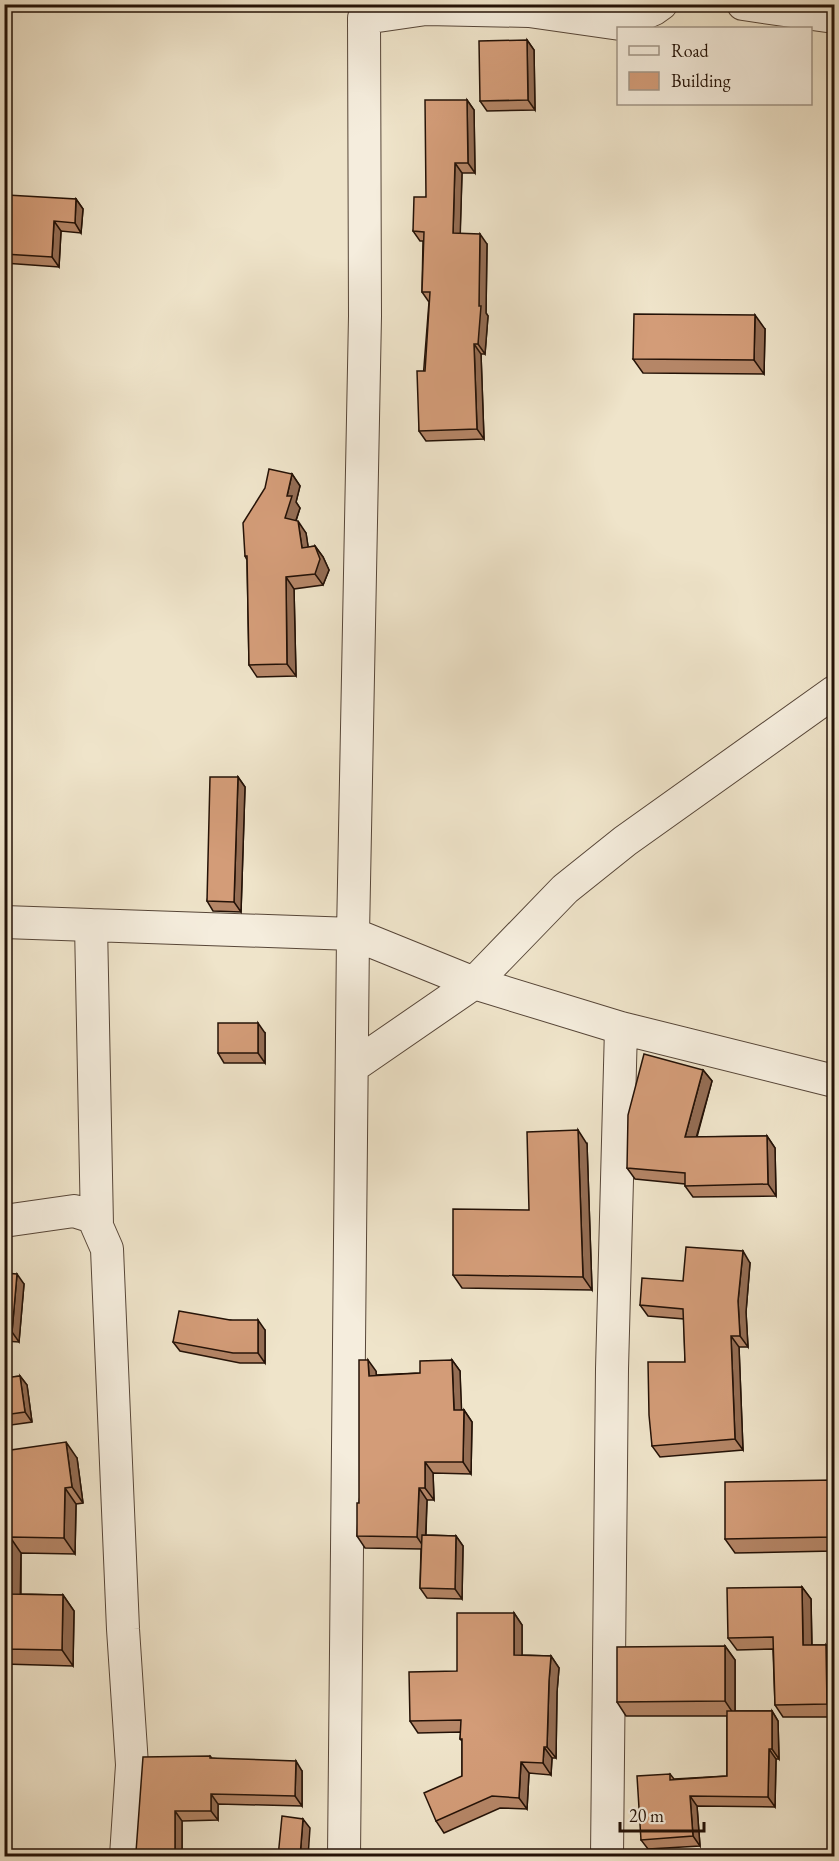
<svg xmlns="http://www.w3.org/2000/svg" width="839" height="1861" font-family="'EB Garamond',serif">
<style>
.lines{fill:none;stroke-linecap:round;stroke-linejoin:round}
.minor-casing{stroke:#574638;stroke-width:34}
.minor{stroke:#f5eddd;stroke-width:32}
.wall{fill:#b58667;stroke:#241207;stroke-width:1.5}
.shaded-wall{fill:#946d54;stroke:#241207;stroke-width:1.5}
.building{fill:#d39c78;stroke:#241207;stroke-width:1.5}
</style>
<rect width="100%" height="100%" fill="#efe4ca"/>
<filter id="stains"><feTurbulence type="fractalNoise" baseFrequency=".00333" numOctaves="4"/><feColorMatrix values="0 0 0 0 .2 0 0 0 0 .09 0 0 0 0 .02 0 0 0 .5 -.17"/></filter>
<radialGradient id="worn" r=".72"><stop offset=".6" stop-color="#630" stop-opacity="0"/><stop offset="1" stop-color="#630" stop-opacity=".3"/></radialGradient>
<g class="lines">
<g class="minor-casing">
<path id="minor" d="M743 4 834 17
M4 922 353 934 474 983 621 1028 834 1081
M91 925 97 1225
M352 1067 474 983 565 889 625 841 834 692
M4 1221 74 1211 93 1217 107 1249 123 1629 132 1765 126 1856
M344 1856 353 934 365 316 364 18 426 9 529 11 620 24 654 9 661 4
M607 1856 612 1369 621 1028"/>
</g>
<use href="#minor" class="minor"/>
</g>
<path class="wall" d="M527 40 534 50 535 110 487 111 480 101Z
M467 100 474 110 475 173H462L460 234 487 244 486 313 488 316 485 354H481L484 439 426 441 419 431 429 302 422 292 423 241H420L413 231 426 197Z
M76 199 83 209 81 233 61 231 59 267 4 263V223Z
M4 297 11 307 9 346H4Z
M765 329 764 374 643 373 633 359Z
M292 474 300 486 296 502 300 508 296 521 306 533 308 547 315 546 323 557 329 570 323 585 294 589 296 676 257 677 249 665 247 560 245 556Z
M238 777 245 787 241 912 213 911 207 901Z
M265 1033V1063H224L218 1053Z
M703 1070 712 1081 697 1137 767 1136 775 1148 776 1196 693 1197 685 1186V1184L635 1179 627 1168Z
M587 1144 592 1290 462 1288 453 1275 529 1210Z
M750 1263 746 1312 748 1347H739L743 1450 660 1457 652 1446 685 1362 684 1319 648 1316 640 1305 683 1281Z
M4 1273 24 1284 19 1342 4 1341Z
M230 1320 265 1330V1363H240L180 1351 173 1342Z
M452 1360 460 1371 461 1410H464L472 1422 471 1474 433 1473 434 1500H427L426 1535 456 1536 463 1546 462 1599 427 1598 420 1588 421 1549 365 1548 357 1536 359 1503 376 1371V1375L420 1373Z
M20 1376 27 1385 32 1422 4 1426V1378Z
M4 1451 77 1458 83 1503 76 1504 75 1554 21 1553V1594L63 1595 74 1611 73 1666 4 1664Z
M834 1480V1551L735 1553 725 1539Z
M802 1587 811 1599 812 1645H826L834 1657V1717H783L775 1705 773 1649 737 1650 728 1638Z
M514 1613 522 1625V1655L551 1656 559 1668 557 1692 556 1758H552L551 1775 529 1773 527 1809 500 1808 444 1833 436 1821 462 1776V1741L460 1739 461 1732 418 1733 410 1721 457 1671Z
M725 1646 735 1660V1711H772L778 1721 779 1759H776L775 1807 697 1806 700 1846 648 1849 641 1840 670 1774 674 1779 727 1776V1716H626L617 1702Z
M210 1756 212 1758 302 1771V1806L218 1804V1820L182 1821V1857H139L136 1852Z"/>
<path class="shaded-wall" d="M527 40 534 50 535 110 528 100Z
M467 100 474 110 475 173 468 163Z
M4 124 10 131 8 161 4 156Z
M455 163 462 173 460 243 453 233Z
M76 199 83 209 81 233 75 223Z
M54 221 61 231 59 267 52 257Z
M480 234 487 244 486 313 488 316 485 354 478 344Z
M4 297 11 307 9 346 4 340Z
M755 315 765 329 764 374 754 360Z
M474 344 481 354 484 439 477 429Z
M292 474 300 486 296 502 300 508 293 529 285 518 287 496Z
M298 521 306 533 310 559 302 548Z
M315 546 323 557 329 570 323 585 315 574Z
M286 577 294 589 296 676 287 664Z
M4 759 6 761 7 837 4 832Z
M238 777 245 787 241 912 234 902Z
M258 1023 265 1033V1063L258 1053Z
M703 1070 712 1081 693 1149 685 1137Z
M578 1130 587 1144 592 1290 583 1277Z
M767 1136 775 1148 776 1196 768 1184Z
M743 1251 750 1263 746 1312 748 1347 740 1336 738 1301Z
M17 1274 24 1284 19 1342 12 1332Z
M258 1320 265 1330V1363L258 1353Z
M731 1336 739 1347 743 1450 735 1439Z
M368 1360 376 1371 377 1387 369 1376Z
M452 1360 460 1371 462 1421 454 1410Z
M20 1376 27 1385 32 1422 25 1412Z
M464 1410 472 1422 471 1474 463 1462Z
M66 1442 77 1458 83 1503 72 1487Z
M425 1462 433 1473 434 1500 425 1488Z
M65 1488 76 1504 75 1554 64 1538Z
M419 1488 427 1500 425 1549 417 1537Z
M456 1536 463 1546 462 1599 455 1589Z
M10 1537 21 1553 20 1610 9 1594Z
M802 1587 811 1599 812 1658 803 1645Z
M63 1595 74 1611 73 1666 62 1650Z
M514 1613 522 1625V1667L514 1655Z
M826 1645 834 1657V1715L827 1704Z
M725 1646 735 1660V1716L725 1701Z
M551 1656 559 1668 557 1692 556 1758 547 1747 549 1681Z
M772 1711 778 1721 779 1759 772 1749Z
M544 1747 552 1758 551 1775 543 1763Z
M769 1749 776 1759 775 1807 768 1797Z
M296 1761 302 1771V1806L295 1796Z
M521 1762 529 1773 527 1809 519 1798Z
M211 1794 218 1804V1820L211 1811Z
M690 1796 697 1806 700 1846 693 1836Z
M175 1811 182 1821V1857H178L175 1852Z
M303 1819 310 1828 308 1857H300Z"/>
<path class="building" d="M527 40 528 100 480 101 479 41Z
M425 100H467L468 163H455L453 233 480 234 479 306H481L478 344H474L477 429 419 431 417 371H425L430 292H422L424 232 413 231 414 197H426Z
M7 195 76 199 75 223 54 221 52 257 4 254V223H5Z
M634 314 755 315 754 360 633 359Z
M269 469 292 474 287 496H292L285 518 298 521 302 548 315 546 320 559 315 574 286 577 287 664 249 665 247 556H245L243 523 265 488Z
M210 777H238L234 902 207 901Z
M218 1023H258V1053H218Z
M644 1054 703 1070 685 1137 767 1136 768 1184 685 1186V1173L627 1168 628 1115Z
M578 1130 583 1277 453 1275V1209L529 1210 527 1132Z
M686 1247 743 1251 738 1301 740 1336H731L735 1439 652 1446 649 1415 648 1362H685L683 1309 640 1305 642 1278 683 1281Z
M4 1273 17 1274 12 1332H4Z
M179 1311 230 1320H258V1353H233L173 1342Z
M359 1360H368L369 1376 420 1373V1361L452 1360 454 1410H464L463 1462H425V1488H419L417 1537 357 1536V1503H359Z
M20 1376 25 1412 4 1415V1378Z
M66 1442 72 1487 65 1488 64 1538 10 1537 9 1594 63 1595 62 1650 4 1649V1451Z
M834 1480V1537L725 1539V1482Z
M422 1535 456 1536 455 1589 420 1588Z
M802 1587 803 1645H826L827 1704 775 1705 773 1637 728 1638 727 1588Z
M457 1613H514V1655L551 1656 549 1681 547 1747H544L543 1763 521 1762 519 1798 492 1796 436 1821 424 1793 462 1776V1739H460L461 1720 410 1721 409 1672 457 1671Z
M725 1646V1701L617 1702V1647Z
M727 1711H772V1749H769L768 1797 690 1796 693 1836 641 1840 637 1776 670 1774V1780L727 1776Z
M210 1756V1758L296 1761 295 1796 211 1794V1811H175V1852H136L143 1757Z
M282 1816 303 1819 300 1857H278Z"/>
<rect width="839" height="1861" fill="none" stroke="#efe4ca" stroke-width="24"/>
<rect x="6" y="6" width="827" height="1849" fill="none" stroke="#241207" stroke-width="3"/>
<rect x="12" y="12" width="815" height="1837" fill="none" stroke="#241207" stroke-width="1.5"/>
<rect x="617" y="27" width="195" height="78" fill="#f5eddd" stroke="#a19587" stroke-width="1.5"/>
<rect x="629" y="46" width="30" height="9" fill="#f5eddd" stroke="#a19587" stroke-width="1.5"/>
<text x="671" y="57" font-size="18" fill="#241207">Road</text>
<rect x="629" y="72" width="30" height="18" fill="#d39c78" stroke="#a19587" stroke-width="1.5"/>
<text x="671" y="87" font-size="18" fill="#241207">Building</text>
<path d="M620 1822v9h84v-9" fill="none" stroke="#241207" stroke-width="3"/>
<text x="629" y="1822" font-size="18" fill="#241207" stroke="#f5eddd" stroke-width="4.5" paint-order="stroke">20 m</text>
<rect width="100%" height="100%" filter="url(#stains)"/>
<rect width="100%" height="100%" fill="url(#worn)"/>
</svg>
